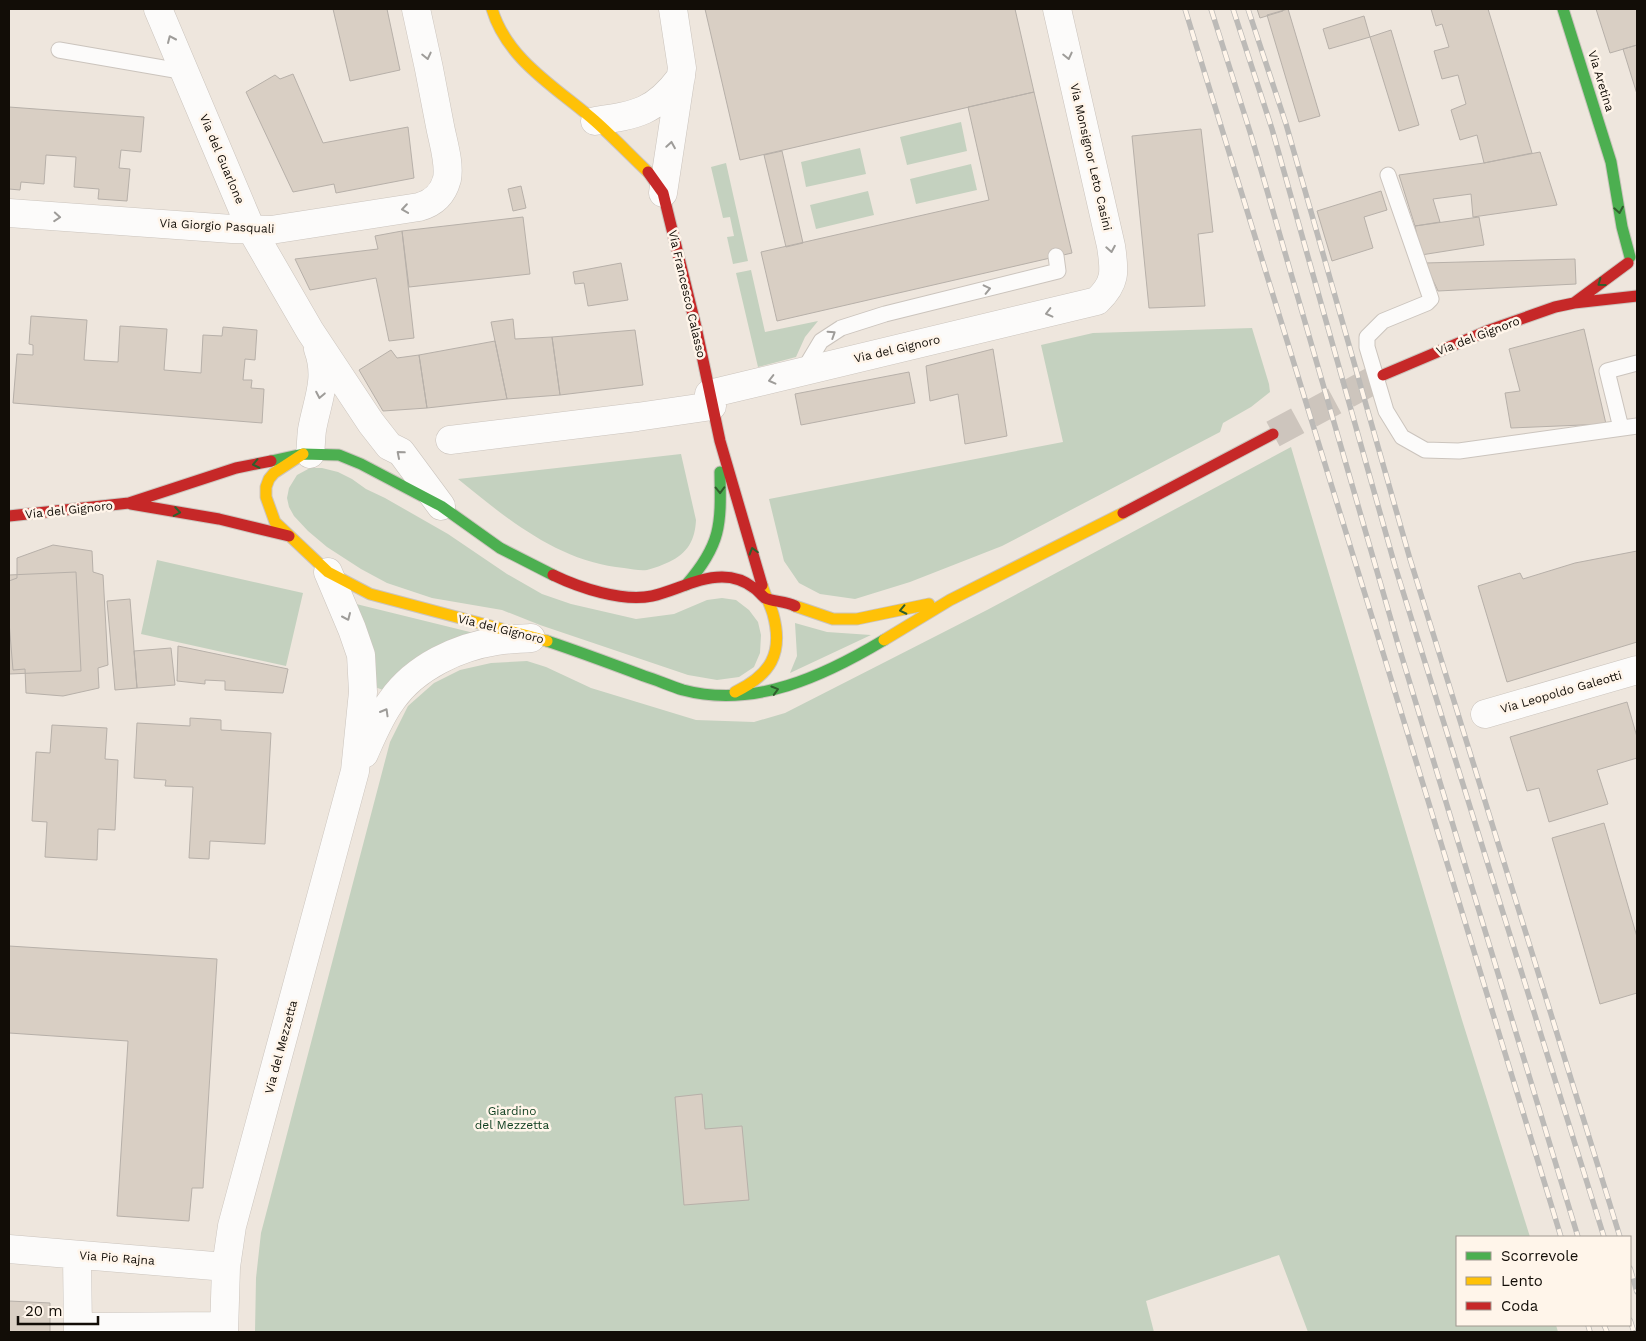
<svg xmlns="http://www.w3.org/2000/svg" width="1646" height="1341" font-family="'Work Sans',sans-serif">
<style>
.green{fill:#c4d1bf}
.building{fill:#d9cfc4;stroke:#b7b0a9}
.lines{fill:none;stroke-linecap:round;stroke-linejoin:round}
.secondary-tunnel{stroke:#cdc5bd;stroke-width:28;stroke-dasharray:28 14;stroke-linecap:butt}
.lane-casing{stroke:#cbc4bd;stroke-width:17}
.street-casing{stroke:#cbc4bd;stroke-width:29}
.fast-casing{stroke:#cbc4bd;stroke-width:13}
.slow-casing{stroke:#cbc4bd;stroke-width:13}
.jam-casing{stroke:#cbc4bd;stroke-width:13}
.lane{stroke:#fcfbfa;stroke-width:15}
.street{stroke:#fcfbfa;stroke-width:28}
.fast{stroke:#4caf50;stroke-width:11}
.slow{stroke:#ffc107;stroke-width:11}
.jam{stroke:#c62828;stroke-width:11}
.rail-casing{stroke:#bcbab7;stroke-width:5.5}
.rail{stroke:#fff5ea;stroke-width:4;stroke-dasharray:11;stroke-linecap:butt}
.oneway{stroke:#9e9c99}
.oneway2{stroke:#2f5e2c}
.labels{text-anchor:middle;stroke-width:5;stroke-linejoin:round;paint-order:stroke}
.street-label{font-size:12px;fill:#120d07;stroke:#fff5ea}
.park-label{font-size:12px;fill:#114021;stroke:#fff5ea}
</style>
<rect width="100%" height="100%" fill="#eee6dd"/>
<path class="green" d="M961 122 967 151 907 165 900 137Z
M860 148 866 174 806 187 801 162Z
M726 163 748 261 733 264 727 237 734 236 730 217 723 218 711 167Z
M971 164 977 190 916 204 910 179Z
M868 191 874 215 816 229 810 205Z
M751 270 765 332 818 321 805 337 796 357 758 367 736 273Z
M1252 328 1269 384 1270 392 1251 407 1223 423 1220 432 1002 546 910 582 855 599 820 594 799 583 784 561 769 499 1063 442 1041 345 1093 333Z
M1291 447 1462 1020 1530 1237H1457V1325H1556L1558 1332H1308L1279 1255 1146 1301 1154 1332H255L256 1278 261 1233 390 742 408 706 434 683 460 670 491 663 527 661 546 667 591 688 696 720 754 722 785 713 987 610Z
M681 454 696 520C695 540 688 553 669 562 662 565 655 568 647 570 640 571 632 569 624 568 559 562 507 519 458 479Z
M310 468H322L338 472 352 479 366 489 385 498 448 534 507 574 542 594 571 604 636 619 674 614 707 600 722 598 736 600 749 610 758 622 761 635 760 653 754 667 739 677 717 680 688 675 540 625 502 610 432 598 387 583 361 569 327 547 308 531 294 516 289 507 287 498 289 488 297 475Z
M157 560 303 593 286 666 141 634Z
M348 602 474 633 429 652 403 667 383 690 375 687Z
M795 623 827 632 871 635 790 673 797 656Z"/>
<path class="building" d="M333 9H387L400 70 350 81Z
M705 9H1015L1034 92 740 160Z
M1257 9H1283V11L1260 18Z
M1288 9 1320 116 1299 122 1267 15Z
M1431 9H1488L1532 153 1484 163 1477 135 1460 140 1451 110 1466 104 1458 75 1442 79 1434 51 1449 47 1442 24 1436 26Z
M1596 9H1637V45L1610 53Z
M1364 16 1370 37 1329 49 1323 29Z
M1391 30 1419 125 1399 131 1370 37Z
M1637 45V94L1623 49Z
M293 74 323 143 408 127 414 178 336 193 334 184 293 192 246 92 275 75 280 79Z
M1034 92 1072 253 777 321 761 252 989 200 968 107Z
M9 107 144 117 141 152 121 150 119 168 130 169 127 201 98 199 99 189 74 187 76 157 46 155 44 184 21 182 20 190 9 189Z
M1201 129 1213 232 1198 234 1205 306 1149 308 1132 136Z
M782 151 803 243 786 247 764 155Z
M1540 152 1557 205 1473 217 1471 194 1433 199 1440 222 1415 226 1399 175 1484 163Z
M521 186 526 208 513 211 508 189Z
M1381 191 1387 210 1364 217 1373 248 1332 261 1317 211Z
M523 217 530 274 409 287 402 231Z
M1479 217 1484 245 1421 255 1415 226Z
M402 231 414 338 389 341 376 278 310 290 295 259 378 249 375 236Z
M1575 259 1576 284 1438 291 1425 263Z
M621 263 628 300 588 306 584 283 575 284 573 272Z
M31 316 87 320 84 360 118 362 120 326 167 329 164 370 201 373 203 335 222 336 223 327 257 330 255 360 245 359 243 380H252L251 388 264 389 262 423 13 403 17 354 33 355V345L29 344Z
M513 319 515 339 552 337 560 395 507 399 491 322Z
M1584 329 1606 424 1511 428 1505 393 1520 391 1509 349Z
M635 330 643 385 560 395 552 337Z
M495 341 507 399 427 408 419 355Z
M993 349 1007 436 965 444 958 394 930 401 926 366Z
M391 350 397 358 419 355 427 408 383 411 359 370Z
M909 372 915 403 801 425 795 394Z
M53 545 92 551 93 572 103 575 108 665 98 668 99 688 63 696 26 693 25 669 13 670 9 622V581L17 578V558Z
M1637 551V642L1507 682 1478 586 1520 573 1523 579 1575 563Z
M76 572 81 671 9 674V575Z
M130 599 137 688 115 690 107 601Z
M178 646 288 669 283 693 225 690V681L205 680V684L177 681Z
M171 648 175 685 137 688 134 651Z
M1627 702 1637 737V758L1597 770 1608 804 1549 822 1539 788 1527 791 1510 737Z
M190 718 221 720V730L271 733 265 844 210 841 209 859 189 858 193 787 165 786 166 780 134 778 137 723 190 726Z
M52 725 107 728 105 759 118 760 115 830 98 829 97 860 45 857 47 822 32 821 36 752 50 753Z
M1604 823 1637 937V993L1600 1004 1552 838Z
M9 946 217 959 203 1188H192L189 1221 117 1216 128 1041 9 1033Z
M702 1094 705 1129 742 1126 749 1200 684 1205 675 1097Z
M9 1301 50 1303V1332H9Z"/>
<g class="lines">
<path class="secondary-tunnel" d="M1273 434 1383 375"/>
<g class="lane-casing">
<path id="lane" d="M59 50 186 72
M1388 175 1431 299 1427 303 1383 321 1367 337V347L1386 411 1402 437 1425 450 1459 451 1637 426
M803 371 821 341 841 328 885 314 1058 271 1056 256
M1621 428 1607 371 1637 363"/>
</g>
<g class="street-casing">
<path id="street" d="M158 9 251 229 310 331 371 423 389 446 401 452 441 506
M595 121C637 115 655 112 681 77
M663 193 682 68 673 9
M9 213 232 229 271 230 419 207C434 203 443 194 447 179 450 163 443 142 440 126 433 87 425 48 416 9
M709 394 1097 301C1116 283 1115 272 1111 246L1057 9
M450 440 637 417 712 406
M310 454C311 446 311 438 312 430 317 401 329 379 318 349
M1485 714 1637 670
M364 754C372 736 380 716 392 700 415 667 458 647 497 641 508 639 520 639 531 638
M9 1249 226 1267
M77 1256 78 1332
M78 1327 224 1326
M224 1332 226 1267 232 1226 355 771 363 692 361 655 352 629 328 572"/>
</g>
<g class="fast-casing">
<path id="fast" d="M1563 9 1611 162 1622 227 1630 257
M271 461 303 454 339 455 361 464 441 506 500 548 553 575
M686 585C722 544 721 524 720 472
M547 641C580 652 612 664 644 676 657 680 670 686 683 690 754 709 824 676 884 640"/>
</g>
<g class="slow-casing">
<path id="slow" d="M492 9C507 60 557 88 595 121 613 137 630 155 648 172
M303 454 274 473 269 479 266 487V497L275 522 328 572 370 594 547 641
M795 606 833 619H857L929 604
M884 640 950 600 1123 513
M735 692C770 675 784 654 773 614 770 604 765 595 762 585"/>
</g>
<g class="jam-casing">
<path id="jam" d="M648 172 663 193 696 327 720 441 762 585
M1574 303 1628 263
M1383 375 1487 331 1555 307 1574 303 1637 296
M131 504 219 519 289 536
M1123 513 1273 434
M9 516 129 503 236 468 271 461
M553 575C580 588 622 602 652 596 675 591 698 577 722 577 733 577 745 581 754 588 758 590 761 595 765 598 774 602 785 601 795 606"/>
</g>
<use href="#lane" class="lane"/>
<use href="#street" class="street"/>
<use href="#fast" class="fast"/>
<use href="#slow" class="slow"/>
<use href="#jam" class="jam"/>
<g class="rail-casing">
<path id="rail" d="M1185 9 1384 656 1561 1237
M1211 9 1251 135 1398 644 1578 1237
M1233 9 1272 129 1395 566 1604 1237
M1248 9 1286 124 1410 559 1620 1237
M1630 1268 1637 1292
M1630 1320 1634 1332
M1588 1325 1590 1332
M1604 1325 1607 1332"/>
</g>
<use href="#rail" class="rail"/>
</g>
<defs><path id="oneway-chevron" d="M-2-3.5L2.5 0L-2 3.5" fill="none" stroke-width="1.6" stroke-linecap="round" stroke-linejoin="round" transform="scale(1.25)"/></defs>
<g class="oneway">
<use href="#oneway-chevron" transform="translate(171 39) rotate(-114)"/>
<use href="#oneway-chevron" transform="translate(427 56) rotate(77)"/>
<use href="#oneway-chevron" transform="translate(1068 56) rotate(77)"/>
<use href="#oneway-chevron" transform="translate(671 145) rotate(-81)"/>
<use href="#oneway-chevron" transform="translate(405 209) rotate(172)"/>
<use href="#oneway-chevron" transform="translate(57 217) rotate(4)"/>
<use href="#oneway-chevron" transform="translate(1111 249) rotate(80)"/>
<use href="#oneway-chevron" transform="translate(987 289) rotate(-13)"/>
<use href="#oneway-chevron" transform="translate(1049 313) rotate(166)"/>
<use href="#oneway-chevron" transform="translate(832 334) rotate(-33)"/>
<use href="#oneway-chevron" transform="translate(772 380) rotate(166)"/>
<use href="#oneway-chevron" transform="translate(320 395) rotate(101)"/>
<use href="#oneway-chevron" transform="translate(400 454) rotate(-139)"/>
<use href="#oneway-chevron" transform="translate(347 617) rotate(66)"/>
<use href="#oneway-chevron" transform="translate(385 712) rotate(-60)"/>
</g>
<g class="oneway2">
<use href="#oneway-chevron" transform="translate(1619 210) rotate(80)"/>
<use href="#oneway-chevron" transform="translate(1601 283) rotate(144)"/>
<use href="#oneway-chevron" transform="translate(256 464) rotate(168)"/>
<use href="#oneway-chevron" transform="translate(720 490) rotate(89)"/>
<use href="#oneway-chevron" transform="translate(177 512) rotate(10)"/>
<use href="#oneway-chevron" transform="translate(753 551) rotate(-106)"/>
<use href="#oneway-chevron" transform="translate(903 610) rotate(168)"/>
<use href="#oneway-chevron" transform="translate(775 690) rotate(-16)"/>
</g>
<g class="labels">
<g class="street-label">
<text transform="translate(1601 81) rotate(73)" y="4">Via Aretina</text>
<text transform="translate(1091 157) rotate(77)" y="4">Via Monsignor Leto Casini</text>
<text transform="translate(222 159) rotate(67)" y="4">Via del Guarlone</text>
<text transform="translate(217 226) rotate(3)" y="4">Via Giorgio Pasquali</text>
<text transform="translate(687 294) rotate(77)" y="4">Via Francesco Calasso</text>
<text transform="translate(1478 336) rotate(-21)" y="4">Via del Gignoro</text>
<text transform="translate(897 349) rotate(-13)" y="4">Via del Gignoro</text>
<text transform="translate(69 510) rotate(-6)" y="4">Via del Gignoro</text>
<text transform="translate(501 629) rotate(14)" y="4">Via del Gignoro</text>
<text transform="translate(1561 692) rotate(-16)" y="4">Via Leopoldo Galeotti</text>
<text transform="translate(281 1047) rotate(-75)" y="4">Via del Mezzetta</text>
<text transform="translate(117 1258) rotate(4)" y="4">Via Pio Rajna</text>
</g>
<g class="park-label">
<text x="512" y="1115">Giardino<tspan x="512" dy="14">del Mezzetta</tspan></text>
</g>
</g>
<rect width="1646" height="1341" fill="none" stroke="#120d07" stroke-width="20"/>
<rect x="1456" y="1236" width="175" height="90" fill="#fff5ea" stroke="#a0988f"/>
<rect x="1466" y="1252" width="25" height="8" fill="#4caf50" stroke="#a0988f"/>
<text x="1501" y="1261" font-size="15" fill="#120d07">Scorrevole</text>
<rect x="1466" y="1277" width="25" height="8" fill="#ffc107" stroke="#a0988f"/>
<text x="1501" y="1286" font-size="15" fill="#120d07">Lento</text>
<rect x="1466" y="1302" width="25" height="8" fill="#c62828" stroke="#a0988f"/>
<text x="1501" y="1311" font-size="15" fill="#120d07">Coda</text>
<path d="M18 1316v8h80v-8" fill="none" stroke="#120d07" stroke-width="2.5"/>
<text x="25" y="1316" font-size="15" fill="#120d07" stroke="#fff5ea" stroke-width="4" paint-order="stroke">20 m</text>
</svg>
